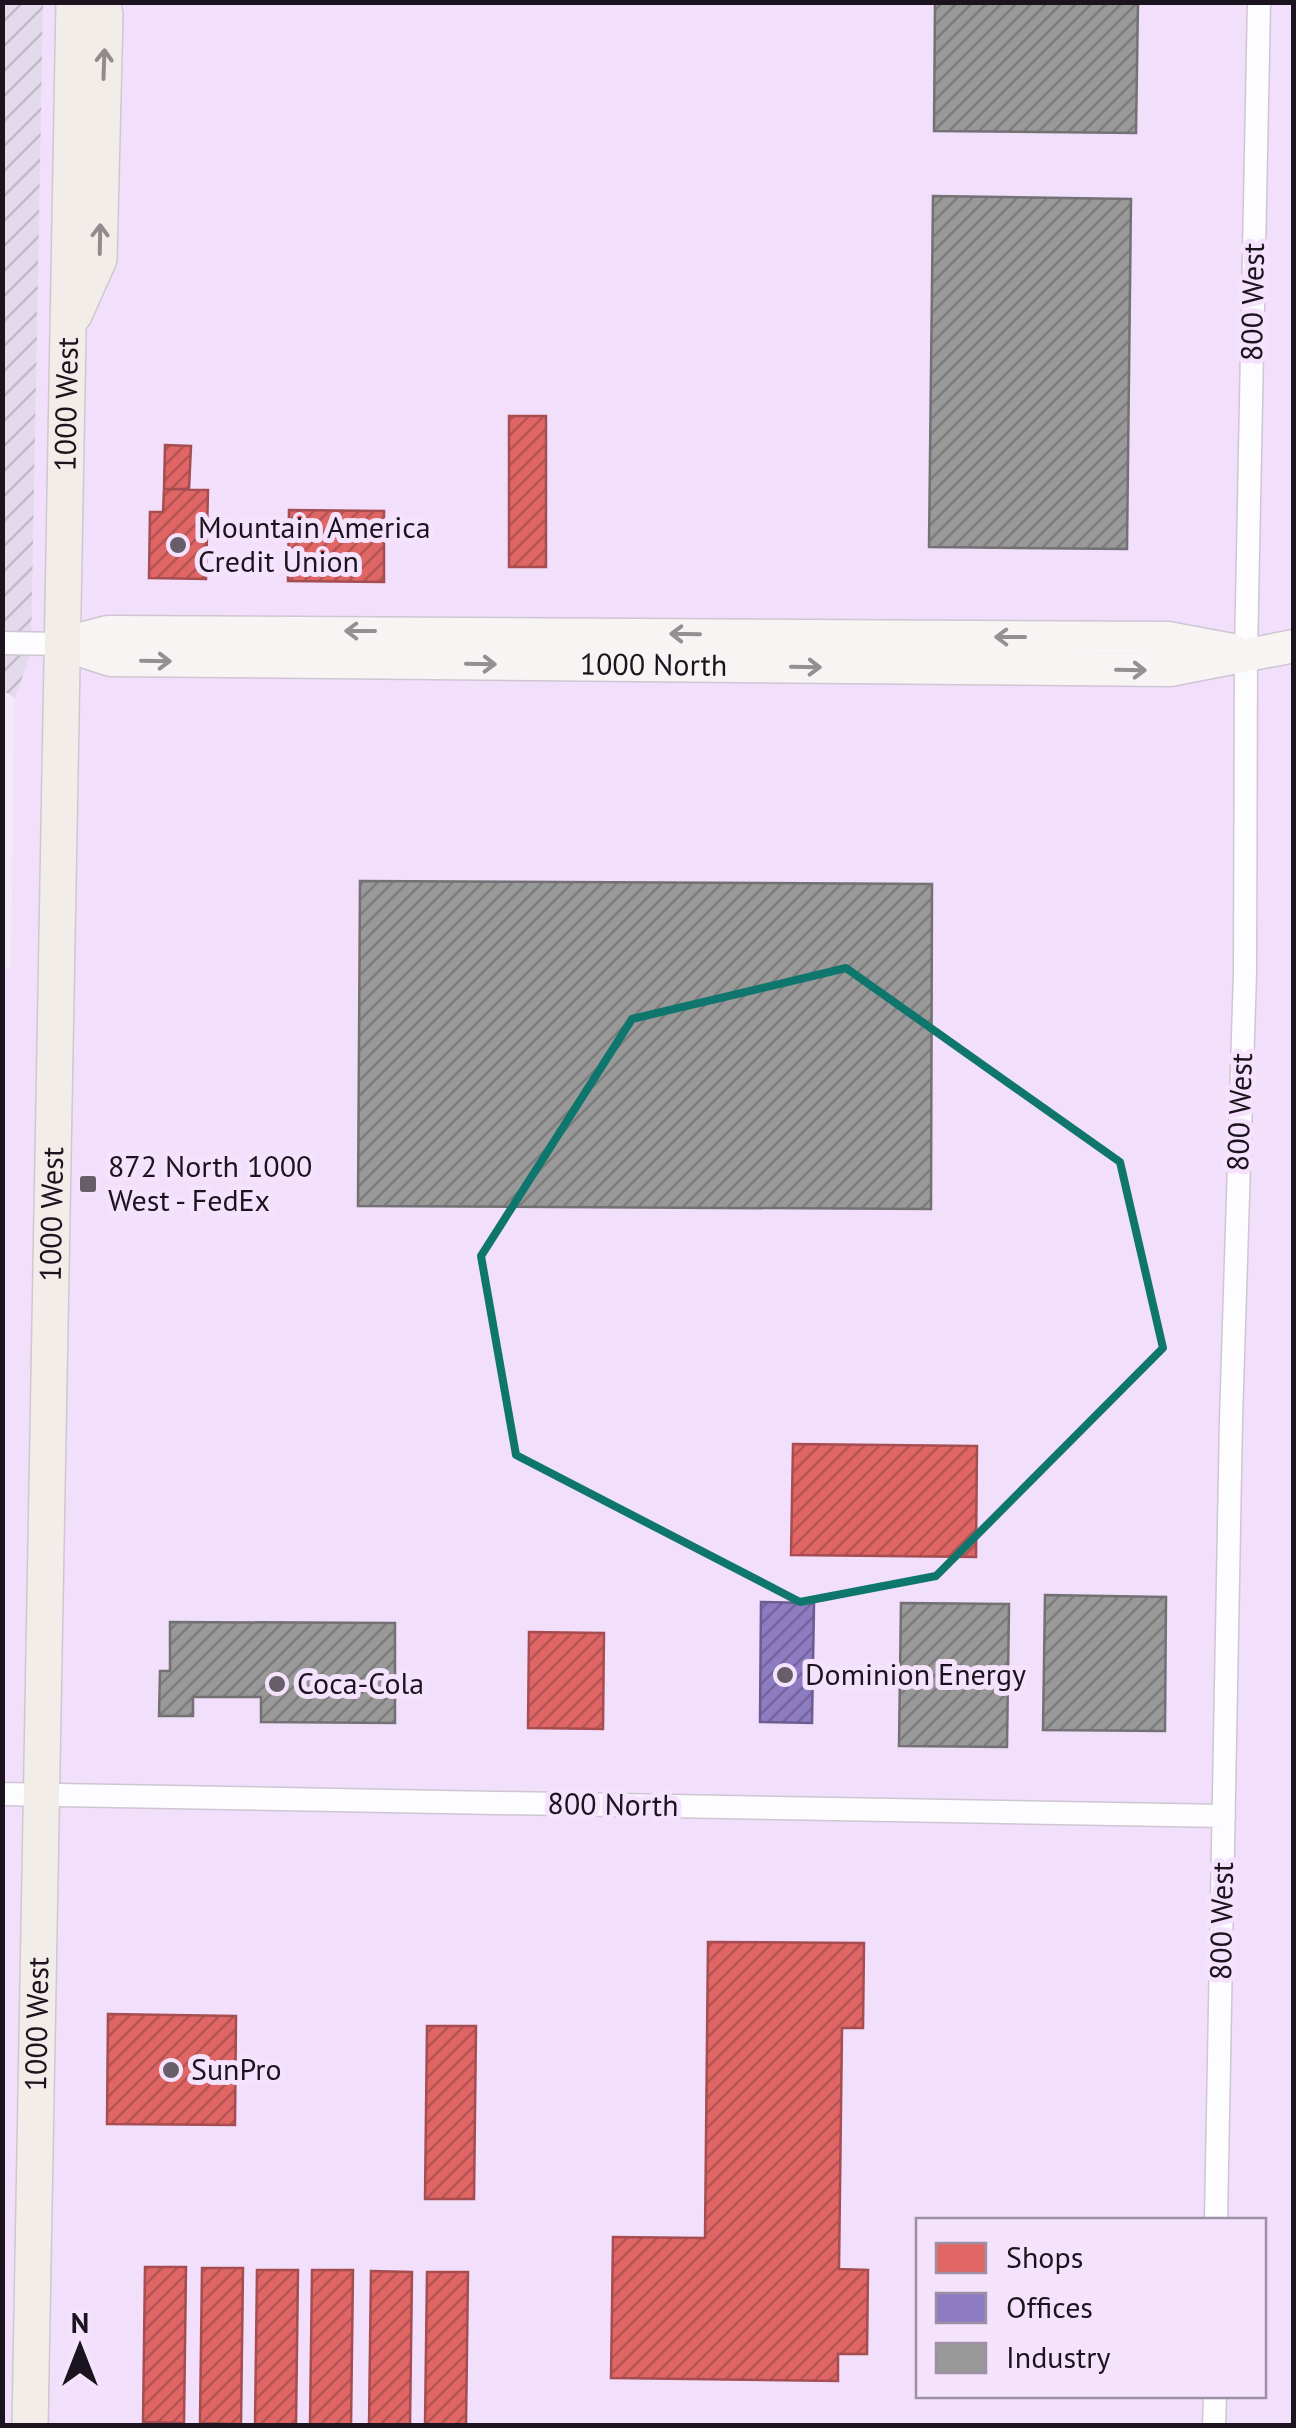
<svg xmlns="http://www.w3.org/2000/svg" width="1296" height="2428" font-family="'PT Sans',sans-serif">
<style>
.built{fill:#f2dffb;fill-rule:evenodd}
.industrial{fill:url(#industrial-furrows)}
.shops{fill:url(#shops-hatch);stroke:#a54d50;stroke-width:2.5}
.offices{fill:url(#offices-hatch);stroke:#6c5c92;stroke-width:2.5}
.industry{fill:url(#industry-hatch);stroke:#737174;stroke-width:2.5}
.lines{fill:none;stroke-linecap:round;stroke-linejoin:round}
.street-casing{stroke:#cec6d2;stroke-width:25}
.secondary-casing{stroke:#cec6d2;stroke-width:35}
.primary-casing{stroke:#cdc8cf;stroke-width:38}
.street{stroke:#fdfcfe;stroke-width:22}
.secondary{stroke:#f8f4f4;stroke-width:32}
.primary{stroke:#f3edea;stroke-width:35}
.oneway{stroke:#928b8e}
.oneway2{stroke:#958f94}
.marked{fill:none;stroke:#0f766e;stroke-width:8;stroke-linejoin:round}
.poi-dot{fill:#675e6a;stroke:#f5e3fd;stroke-width:4}
.labels{text-anchor:middle;stroke-width:10;stroke-linejoin:round;paint-order:stroke}
.street-label{font-size:30px;fill:#1b131e;stroke:#f5e3fd}
.poi-label{font-size:30px;fill:#1b131e;stroke:#f5e3fd;text-anchor:start}
</style>
<defs>
<pattern id="industrial-furrows" width="10" height="10" patternUnits="userSpaceOnUse" patternTransform="scale(2.5)"><rect width="10" height="10" fill="#e3daeb"/><path d="M-1 1l2-2M0 10L10 0M9 11l2-2" fill="none" stroke="#c2bac9"/></pattern>
<pattern id="shops-hatch" width="6" height="6" patternUnits="userSpaceOnUse" patternTransform="scale(2.5)"><rect width="6" height="6" fill="#e06666"/><path d="M-1 1l2-2M0 6l6-6M5 7l2-2" fill="none" stroke="#b55353"/></pattern>
<pattern id="offices-hatch" width="6" height="6" patternUnits="userSpaceOnUse" patternTransform="scale(2.5)"><rect width="6" height="6" fill="#8e7cc3"/><path d="M-1 1l2-2M0 6l6-6M5 7l2-2" fill="none" stroke="#73649e"/></pattern>
<pattern id="industry-hatch" width="6" height="6" patternUnits="userSpaceOnUse" patternTransform="scale(2.5)"><rect width="6" height="6" fill="#999"/><path d="M-1 1l2-2M0 6l6-6M5 7l2-2" fill="none" stroke="#7c7c7c"/></pattern>
</defs>
<rect width="100%" height="100%" fill="#f3e9f7"/>
<path class="built" d="M43 3H1293V2425L3 2426 2 969 11 968 15 698 31 653ZM918 2220H1264V2396H918Z"/>
<path class="industrial" d="M2 3H43L31 653 15 698 2 690Z"/>
<path class="shops" d="M509 416H546V567H509Z
M165 445 191 446 189 489H164Z
M164 489 208 490 206 579 149 578 150 512H163Z
M289 510 384 511V582L288 581Z
M793 1444 977 1446 976 1557 791 1555Z
M529 1632 604 1633 603 1729 528 1728Z
M708 1942 864 1943 863 2028H842L839 2269 868 2270 867 2354H838V2381L611 2378 613 2237 705 2238Z
M108 2014 236 2016 235 2125 107 2124Z
M427 2026H476L474 2199H425Z
M145 2267H186L184 2423 143 2422Z
M202 2268H243L241 2424 200 2423Z
M257 2270H298L296 2426 255 2425Z
M312 2270H353L351 2426 310 2425Z
M371 2271 412 2272 410 2426H369Z
M427 2272H468L466 2426H425Z"/>
<path class="offices" d="M761 1602 814 1603 812 1723 760 1722Z"/>
<path class="industry" d="M935 2H1138L1136 133 934 131Z
M933 196 1131 199 1127 549 929 547Z
M360 881 932 884 931 1209 358 1206Z
M1045 1595 1166 1597 1165 1731 1043 1730Z
M901 1603 1009 1604 1007 1747 899 1746Z
M170 1622 395 1623V1723L261 1722V1697H193V1716H159L160 1671H170Z"/>
<g class="lines">
<g class="street-casing">
<path id="street" d="M2 643 61 644
M2 1794 1224 1816
M1216 2220 1231 1419 1245 973 1246 653 1259 2
M1214 2426 1215 2396"/>
</g>
<g class="secondary-casing">
<g id="secondary">
<path id="s1" d="M61 644 111 660 1170 670 1294 646"/>
<path d="M61 644 108 632 1168 638 1232 650"/>
</g>
</g>
<g class="primary-casing">
<g id="primary">
<path d="M74 315 99 259 105 14 102 2"/>
<path id="s2" d="M30 2426 74 2"/>
</g>
</g>
<use href="#street" class="street"/>
<use href="#secondary" class="secondary"/>
<use href="#primary" class="primary"/>
</g>
<defs><path id="oneway-shaft" d="M-6 0H5M1.5-3L5.5 0L1.5 3" fill="none" stroke-width="1.6" stroke-linecap="round" stroke-linejoin="round" transform="scale(2.5)"/></defs>
<g class="oneway">
<use href="#oneway-shaft" transform="translate(104 64) rotate(-88)"/>
<use href="#oneway-shaft" transform="translate(100 239) rotate(-89)"/>
</g>
<g class="oneway2">
<use href="#oneway-shaft" transform="translate(360 631) rotate(180)"/>
<use href="#oneway-shaft" transform="translate(685 634) rotate(-179)"/>
<use href="#oneway-shaft" transform="translate(1010 637) rotate(-180)"/>
<use href="#oneway-shaft" transform="translate(156 661) rotate(1)"/>
<use href="#oneway-shaft" transform="translate(481 664) rotate(1)"/>
<use href="#oneway-shaft" transform="translate(806 667) rotate(1)"/>
<use href="#oneway-shaft" transform="translate(1131 670) rotate(1)"/>
</g>
<path class="marked" d="M846 968 1120 1162 1163 1348 936 1576 800 1602 516 1455 481 1256 632 1019Z"/>
<g class="poi-dot">
<circle cx="178" cy="545" r="10"/>
<rect x="78" y="1174" width="20" height="20" rx="5"/>
<circle cx="785" cy="1675" r="10"/>
<circle cx="277" cy="1684" r="10"/>
<circle cx="171" cy="2070" r="10"/>
</g>
<g class="labels">
<g class="street-label">
<text transform="translate(1253 302) rotate(-89)" y="10">800 West</text>
<text dy="10" stroke="none"><textPath href="#s2" startOffset="2022">1000 West</textPath></text>
<text dy="10" stroke="none"><textPath href="#s1" startOffset="595">1000 North</textPath></text>
<text transform="translate(1240 1112) rotate(-88)" y="10">800 West</text>
<text dy="10" stroke="none"><textPath href="#s2" startOffset="1212">1000 West</textPath></text>
<text transform="translate(613 1805) rotate(1)" y="10">800 North</text>
<text transform="translate(1222 1921) rotate(-89)" y="10">800 West</text>
<text dy="10" stroke="none"><textPath href="#s2" startOffset="402">1000 West</textPath></text>
</g>
<g class="poi-label">
<text x="198" y="538">Mountain America<tspan x="198" dy="34">Credit Union</tspan></text>
<text x="108" y="1177">872 North 1000<tspan x="108" dy="34">West - FedEx</tspan></text>
<text x="805" y="1685">Dominion Energy</text>
<text x="297" y="1694">Coca-Cola</text>
<text x="191" y="2080">SunPro</text>
</g>
</g>
<rect width="1296" height="2428" fill="none" stroke="#1b131e" stroke-width="10"/>
<rect x="916" y="2218" width="350" height="180" fill="#f5e3fd" stroke="#9e90a4" stroke-width="2.5"/>
<rect x="936" y="2243" width="50" height="30" fill="#e06666" stroke="#9e90a4" stroke-width="2.5"/>
<text x="1006" y="2268" font-size="30" fill="#1b131e">Shops</text>
<rect x="936" y="2293" width="50" height="30" fill="#8e7cc3" stroke="#9e90a4" stroke-width="2.5"/>
<text x="1006" y="2318" font-size="30" fill="#1b131e">Offices</text>
<rect x="936" y="2343" width="50" height="30" fill="#999999" stroke="#9e90a4" stroke-width="2.5"/>
<text x="1006" y="2368" font-size="30" fill="#1b131e">Industry</text>
<g transform="translate(80 2348)" stroke="#f5e3fd" stroke-width="8" paint-order="stroke">
<path d="M0-8L18 38L0 25L-18 38Z" fill="#1b131e"/>
<text y="-15" font-size="28" font-weight="bold" text-anchor="middle" fill="#1b131e">N</text>
</g>
</svg>
